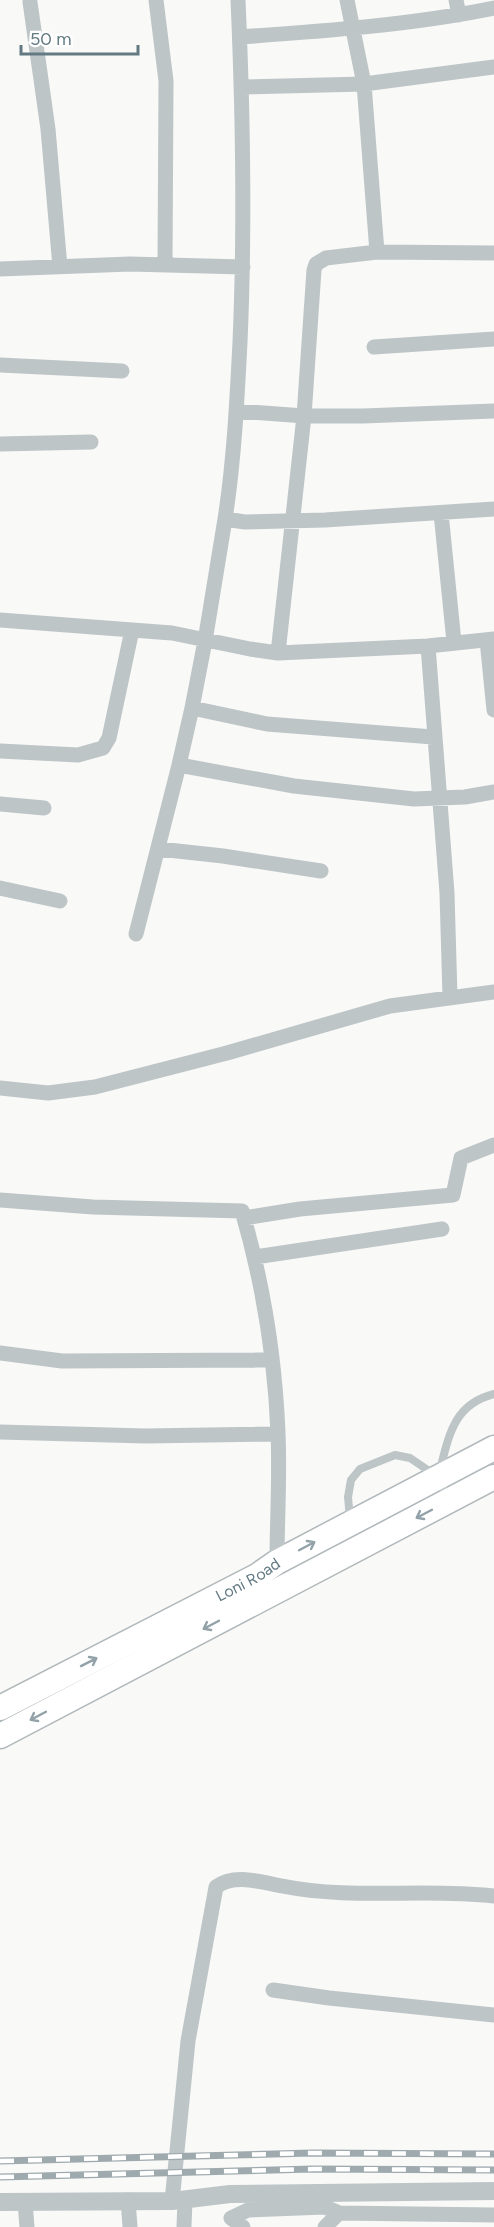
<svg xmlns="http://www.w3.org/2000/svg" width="494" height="2227" font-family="Figtree,sans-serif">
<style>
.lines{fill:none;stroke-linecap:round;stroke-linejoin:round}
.trunk-casing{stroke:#b1b8bb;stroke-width:27}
.service{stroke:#bdc5c7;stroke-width:8}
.minor{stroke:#bdc5c7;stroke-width:15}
.tertiary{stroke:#bdc5c7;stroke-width:18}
.trunk{stroke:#fff;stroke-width:24}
.rail-casing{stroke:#9faaae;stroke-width:7}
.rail{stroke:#fff;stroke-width:4.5;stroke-dasharray:14;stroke-linecap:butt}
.oneway{stroke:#92a2a8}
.labels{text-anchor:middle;stroke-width:6;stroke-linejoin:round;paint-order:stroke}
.street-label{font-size:16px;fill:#637a83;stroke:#fff}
</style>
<rect width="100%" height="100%" fill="#f9f9f7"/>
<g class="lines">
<g class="trunk-casing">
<g id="trunk">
<path id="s1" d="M0 1708 257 1576 277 1562 494 1448"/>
<path d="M0 1736 494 1477"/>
</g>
</g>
<path class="service" d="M440 1470C449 1435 454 1404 494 1394
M350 1519 348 1497 351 1480 360 1469 395 1455 410 1458 438 1477 448 1499"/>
<path class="minor" d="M156 0 166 81 165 265
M238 0C243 114 245 228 240 342 237 401 234 461 225 519L245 522 325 520 494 509
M347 0 364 84 377 252
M456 0 459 15
M30 2 48 129 60 267
M240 37C325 31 410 25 494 8
M242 87 364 84 494 67
M0 269 130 264 243 267
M374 347 494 339
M0 365 122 371
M237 411 304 416H363L494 411
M0 444 91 442
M441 513 454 642
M225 519 205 641 192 708 267 724 433 737
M0 620 172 633 250 649 278 653 428 646 494 639
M487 640 494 710
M428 646 447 893 450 997
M278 653 304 416 314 270 316 264 326 258 377 252 494 253
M0 751 78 755 103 748 109 738 132 630
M179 765 192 708
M0 804 44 808
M159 849 223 856 321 871
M0 888 60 901
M136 934 179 765 294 786 414 799 465 797 494 792
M0 1088 48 1093 95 1087 227 1053 390 1006 494 992
M0 1200 93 1207 242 1211C263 1283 275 1358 278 1433 280 1476 277 1519 277 1562
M244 1218 300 1209 453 1195 461 1158 494 1145
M255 1257 442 1229
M0 1353 62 1361 272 1360
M0 1432 145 1436 278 1434
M273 1990 329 1998 494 2015
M128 2200 130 2227
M172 2201 188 2041 216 1887C234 1873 261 1882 282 1886 352 1900 424 1888 494 1896
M25 2202 27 2227
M184 2227 185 2199
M243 2227 231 2218 248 2210 325 2207 339 2213 494 2215
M325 2227 339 2213"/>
<path class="tertiary" d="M0 2202 172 2201 230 2194 494 2191"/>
<use href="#trunk" class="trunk"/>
<g class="rail-casing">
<path id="rail" d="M0 2161 312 2153 494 2154
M0 2177 313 2169 494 2170"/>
</g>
<use href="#rail" class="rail"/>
</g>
<defs><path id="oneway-shaft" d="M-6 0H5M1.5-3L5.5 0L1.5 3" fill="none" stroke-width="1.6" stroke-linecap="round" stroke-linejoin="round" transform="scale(1.5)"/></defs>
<g class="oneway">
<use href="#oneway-shaft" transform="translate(424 1514) rotate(152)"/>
<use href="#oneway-shaft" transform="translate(307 1546) rotate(-28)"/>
<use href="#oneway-shaft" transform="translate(211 1625) rotate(152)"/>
<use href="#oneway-shaft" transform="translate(89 1662) rotate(-27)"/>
<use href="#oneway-shaft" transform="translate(38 1716) rotate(152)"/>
</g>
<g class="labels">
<g class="street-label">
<text dy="6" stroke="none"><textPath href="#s1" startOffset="279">Loni Road</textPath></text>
</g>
</g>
<path d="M21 45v9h117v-9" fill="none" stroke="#637a83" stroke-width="3"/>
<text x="30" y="45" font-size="18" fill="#637a83" stroke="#ffffff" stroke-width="4.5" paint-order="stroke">50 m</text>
</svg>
